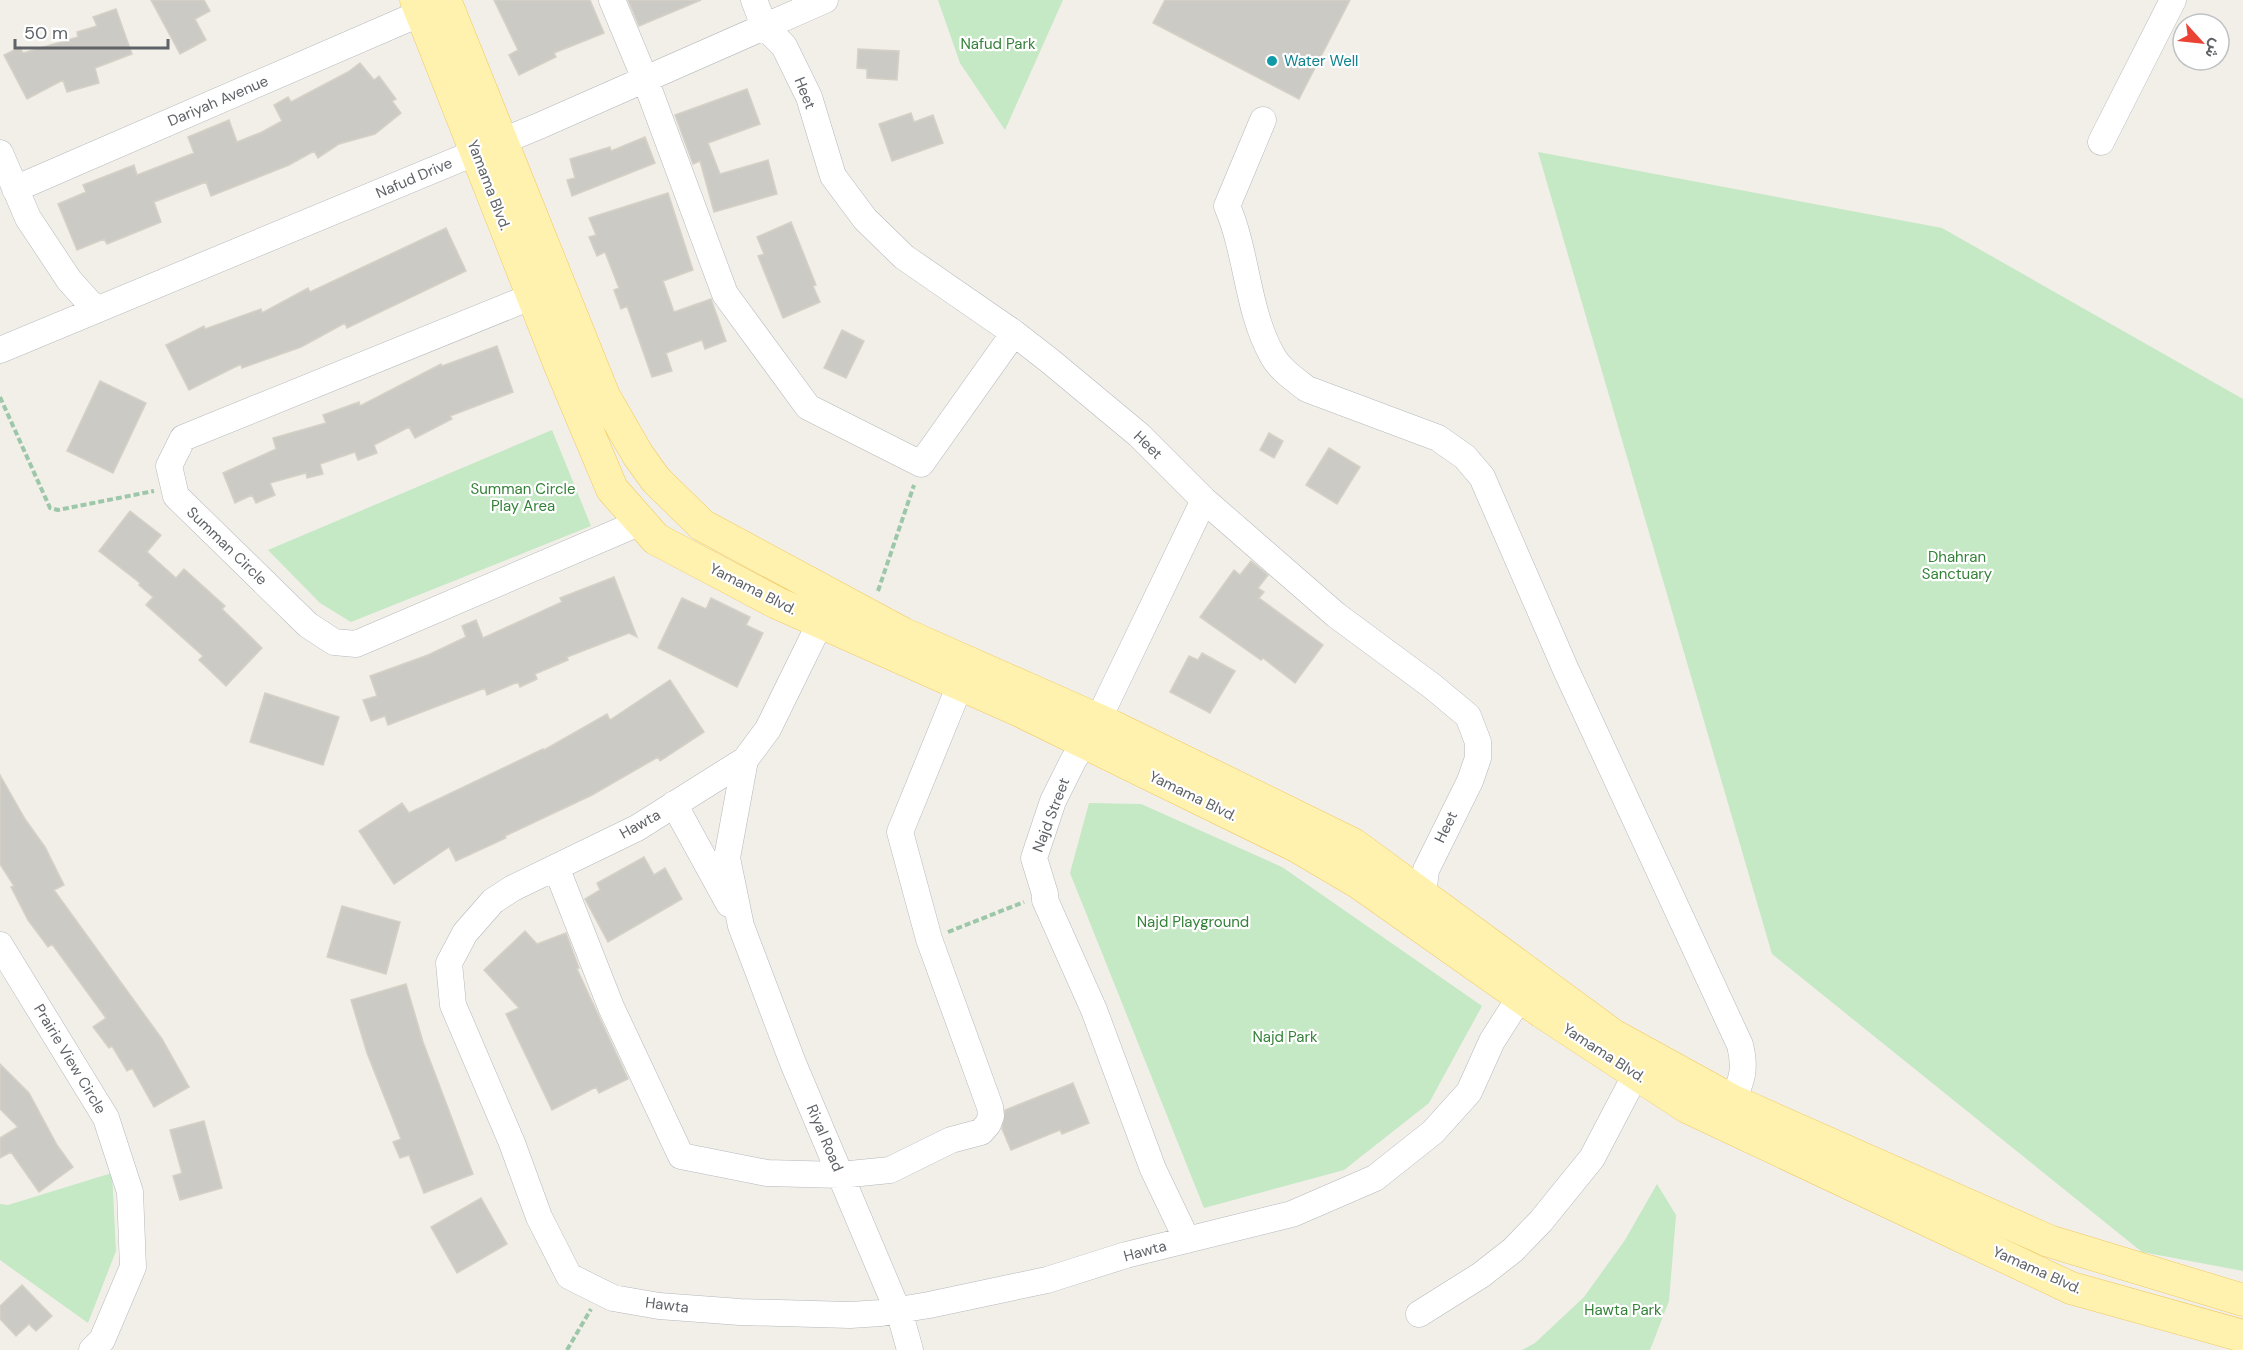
<svg xmlns="http://www.w3.org/2000/svg" width="2243" height="1350" font-family="'DM Sans',Vazirmatn,sans-serif">
<style>
.green{fill:#c5e8c5}
.building{fill:#cccac5;stroke:#d6d1c6;stroke-width:1.5}
.lines{fill:none;stroke-linecap:round;stroke-linejoin:round}
.minor-casing{stroke:#b5b8bc;stroke-width:27}
.major-casing{stroke:#f2c960;stroke-width:33}
.path{stroke:#9cc7a9;stroke-width:4;stroke-dasharray:6 3;stroke-linecap:butt}
.minor{stroke:#fff;stroke-width:26}
.major{stroke:#fff2af;stroke-width:32}
.culture-dot{fill:#0f9aa8;stroke:#fff;stroke-width:2}
.labels{text-anchor:middle;stroke-width:4.5;stroke-linejoin:round;paint-order:stroke}
.park-label{font-size:15px;fill:#348238;stroke:#fff}
.culture-label{font-size:15px;fill:#0d838f;stroke:#fff;text-anchor:start}
.street-label{font-size:15px;fill:#5f6368;stroke:#fff}
</style>
<rect width="100%" height="100%" fill="#f1efe8"/>
<path class="green" d="M938 0H1063L1005 130 960 63Z
M1538 152 1942 228 2243 399V1271L2142 1252 1772 954Z
M552 430 591 526 351 622 320 603 268 550Z
M1089 803 1141 804 1282 867 1482 1006 1429 1103 1344 1170 1204 1208 1070 873Z
M112 1173 116 1251 88 1323 0 1260V1204L8 1205Z
M1657 1184 1676 1215 1669 1301 1650 1350H1522L1535 1343 1584 1297 1625 1240Z"/>
<path class="building" d="M151 0H204L210 11 195 19 206 40 180 54Z
M494 0H590L604 33 554 53 556 57 519 75 509 55 518 50Z
M628 0H701L639 26Z
M1165 0H1350L1299 99 1153 23Z
M116 9 132 54 95 68 99 83 67 92 63 80 27 99 4 55 20 47 23 53 78 37 77 32 97 26 93 17Z
M858 49 899 51 897 80 867 78V69L857 68Z
M360 63 374 80 379 76 396 99 392 101 401 113 375 134 339 144 318 158 314 151 289 165 211 196 206 182 154 202 161 222 107 244 104 239 77 250 58 204 86 192 83 185 134 165 137 175 194 153 188 137 229 120 237 142 262 132 282 121 274 105 288 97 291 102 348 72Z
M747 89 760 124 708 143 720 174 768 160 777 194 714 212 700 161 693 164 675 115Z
M911 113 914 122 933 115 943 143 892 161 879 124Z
M645 137 655 163 572 196 567 180 575 178 570 159 610 147 611 151Z
M668 193 693 270 663 281 674 312 711 299 726 341 705 349 702 340 666 353 672 371 652 377 627 306 621 309 614 290 619 288 605 252 597 256 589 237 596 235 589 218Z
M791 222 816 285 813 286 820 302 783 318 758 256 764 254 757 237Z
M446 228 466 271 347 328 345 323 301 347 242 368 241 364 189 390 166 345 204 326 205 329 261 309 262 313 308 288 310 292Z
M842 330 864 341 846 378 824 368Z
M497 346 513 392 450 416 452 419 415 438 409 427 374 445 377 453 358 460 355 452 320 464 323 474 307 478 306 473 270 483 275 495 256 503 252 495 235 503 223 473 276 449 273 438 326 423 323 415 359 402 360 406 441 364 442 366Z
M100 381 146 403 113 473 67 451Z
M1269 433 1283 441 1274 458 1260 450Z
M1329 448 1360 467 1337 504 1306 485Z
M130 511 161 535 147 552 176 578 184 569 225 606 222 609 262 648 226 686 199 660 203 656 146 605 153 597 139 585 140 583 99 551Z
M1251 561 1268 575 1258 588 1264 592 1259 598 1323 645 1295 683 1263 658 1261 660 1200 617 1234 570 1240 575Z
M614 577 637 637 629 633 567 657 568 660 535 674 537 679 520 687 518 682 487 695 485 688 388 725 385 716 371 721 363 700 377 696 370 676 428 655 466 637 462 626 476 620 483 638 562 602 560 598Z
M682 598 706 609 711 598 750 617 746 625 763 633 737 687 658 648Z
M1202 653 1235 671 1210 713 1170 692 1189 656 1198 660Z
M670 680 704 732 660 761 658 757 592 795 505 836 506 838 456 861 449 847 394 884 359 831 402 803 409 813 543 749 544 750 607 714 610 720Z
M265 693 339 717 323 765 250 742Z
M0 775 25 819 45 847 64 885 54 890 162 1039 189 1087 154 1107 132 1068 127 1071 112 1046 109 1048 93 1027 106 1018 52 944 48 947 28 920 11 887 14 886 0 864Z
M644 857 654 875 665 868 682 899 608 942 585 899 600 890 597 883Z
M342 906 400 922 386 974 327 957Z
M525 931 537 944 566 933 579 968 577 969 628 1079 599 1093 596 1087 552 1110 506 1014 519 1008 484 970Z
M406 984 423 1042 473 1174 424 1193 409 1155 400 1158 393 1142 401 1139 367 1053 351 1000Z
M0 1064 29 1093 57 1145 73 1167 39 1192 11 1152 0 1158V1138L18 1127 0 1109Z
M1073 1083 1089 1123 1062 1134 1060 1130 1011 1150 1002 1129 1005 1110Z
M204 1121 222 1188 180 1200 173 1176 182 1173 170 1130Z
M481 1198 507 1244 457 1273 431 1227Z
M22 1285 52 1316 36 1331 29 1324 16 1336 0 1319V1306Z"/>
<g class="lines">
<g class="minor-casing">
<path id="minor" d="M612 0 645 79 725 294 808 407 921 464 1014 333
M754 0 764 26 784 46 809 97 833 176 865 219 904 257 1014 333 1050 361 1139 435 1204 500 1336 615 1432 686 1468 716 1478 742V758L1470 781 1426 870 1423 895
M1263 120 1227 206C1247 252 1247 309 1271 353 1278 368 1294 379 1307 389L1438 438 1465 457 1482 477 1566 670 1740 1045C1746 1069 1742 1079 1733 1101
M2101 142 2173 0
M0 153 28 218 69 280 96 310
M15 189 421 13
M533 296 183 438 169 466 176 496 308 625 334 642 356 644 641 522
M0 350 539 126 825 0
M820 623 768 729 745 760 637 828 513 888 493 901 465 933 449 963 453 1005 512 1143 539 1217 569 1276 613 1298 659 1306 740 1312 850 1315 881 1313 929 1305 1047 1280 1126 1255 1292 1214 1375 1178 1433 1132 1469 1092 1492 1041 1520 997
M745 760 727 858 741 926 793 1063 902 1321 910 1350
M674 804 729 904
M556 867 611 1007 681 1156 767 1173 840 1175 890 1170 951 1140 981 1132 988 1124 991 1116 990 1107 929 939 900 832 960 685
M0 945 106 1118 130 1192 133 1267 102 1340 92 1350
M1187 1240 1153 1169 1094 1010 1045 900V894L1034 858 1053 801 1073 761 1098 720 1204 500
M1419 1314 1481 1275 1513 1250 1541 1221 1592 1158 1636 1074"/>
</g>
<g class="major-casing">
<path id="major" d="M416 0 559 363 612 489 656 539 777 603 1020 711 1298 847 1359 883 1542 1012 1687 1107 2071 1288 2243 1336
M445 0 604 396 638 455 656 480 702 525 904 634 1114 727 1353 844 1613 1035 1733 1101 2049 1241 2243 1300"/>
</g>
<path class="path" d="M0 397 50 508 58 510 154 491
M878 591 914 485
M948 932 1024 902
M567 1350 591 1309"/>
<use href="#minor" class="minor"/>
<use href="#major" class="major"/>
</g>
<circle class="culture-dot" cx="1272" cy="61" r="6"/>
<g class="labels">
<g class="park-label">
<text x="998" y="49">Nafud Park</text>
<text x="523" y="494">Summan Circle<tspan x="523" dy="17">Play Area</tspan></text>
<text x="1957" y="562">Dhahran<tspan x="1957" dy="17">Sanctuary</tspan></text>
<text x="1193" y="927">Najd Playground</text>
<text x="1285" y="1042">Najd Park</text>
<text x="1623" y="1315">Hawta Park</text>
</g>
<g class="culture-label">
<text x="1284" y="66">Water Well</text>
</g>
<g class="street-label">
<text transform="translate(805 93) rotate(68)" y="5">Heet</text>
<text transform="translate(218 101) rotate(-23)" y="5">Dariyah Avenue</text>
<text transform="translate(414 178) rotate(-23)" y="5">Nafud Drive</text>
<text transform="translate(489 185) rotate(69)" y="5">Yamama Blvd.</text>
<text transform="translate(1148 445) rotate(44)" y="5">Heet</text>
<text transform="translate(227 546) rotate(44)" y="5">Summan Circle</text>
<text transform="translate(753 589) rotate(27)" y="5">Yamama Blvd.</text>
<text transform="translate(1193 796) rotate(26)" y="5">Yamama Blvd.</text>
<text transform="translate(1051 815) rotate(-69)" y="5">Najd Street</text>
<text transform="translate(640 824) rotate(-29)" y="5">Hawta</text>
<text transform="translate(1446 827) rotate(-64)" y="5">Heet</text>
<text transform="translate(1604 1053) rotate(33)" y="5">Yamama Blvd.</text>
<text transform="translate(70 1059) rotate(59)" y="5">Prairie View Circle</text>
<text transform="translate(825 1138) rotate(67)" y="5">Riyal Road</text>
<text transform="translate(1145 1251) rotate(-15)" y="5">Hawta</text>
<text transform="translate(2037 1270) rotate(24)" y="5">Yamama Blvd.</text>
<text transform="translate(667 1305) rotate(7)" y="5">Hawta</text>
</g>
</g>
<g transform="translate(2201 42) rotate(117)"><circle r="28" fill="#ffffff" stroke="#bfc1c3" stroke-width="1.5"/>
<path d="M0-4.5L10 22L0 15L-10 22Z" fill="#ea4335"/>
<text y="-9" font-size="16" font-weight="bold" text-anchor="middle" fill="#5f6368">ش</text>
</g>
<path d="M15 39v9h153v-9" fill="none" stroke="#5f6368" stroke-width="3"/>
<text x="24" y="39" font-size="18" fill="#5f6368" stroke="#ffffff" stroke-width="4.5" paint-order="stroke">50 m</text>
</svg>
